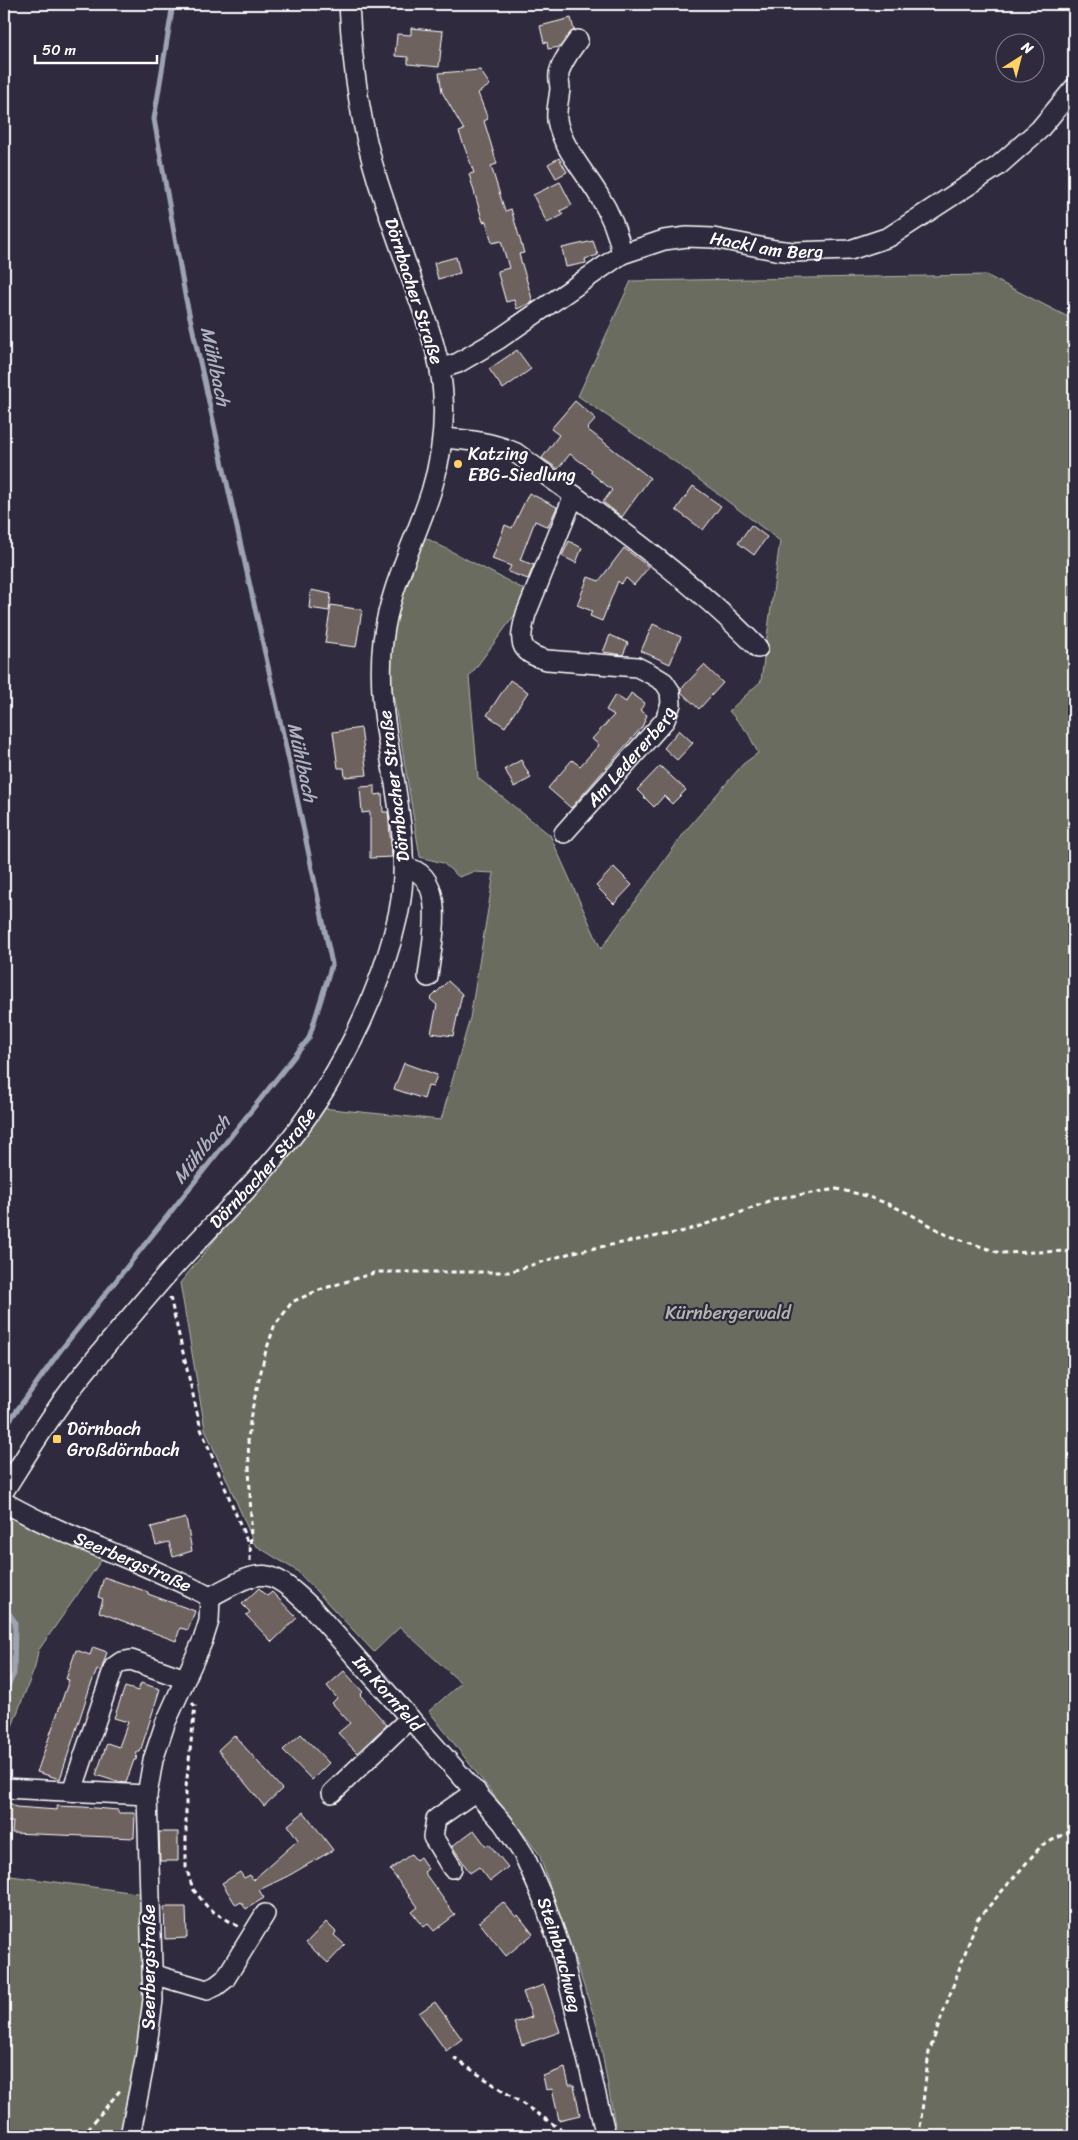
<svg xmlns="http://www.w3.org/2000/svg" width="1078" height="2140" font-family="Sriracha,sans-serif">
<style>
.green{fill:#696c5e;stroke:#b4b6ae}
.lines{fill:none;stroke-linecap:round;stroke-linejoin:round}
.stream{stroke:#9da3b2;stroke-width:5}
.building{fill:#6e625e;stroke:#fff}
.minor-casing{stroke:#fff;stroke-width:22}
.path{stroke:#fff;stroke-width:3;stroke-dasharray:5 4;stroke-linecap:butt}
.minor{stroke:#2f2a3d;stroke-width:19}
.poi-dot{fill:#ffd166;stroke:#2f2a3d;stroke-width:2}
.labels{text-anchor:middle;stroke-width:4.5;stroke-linejoin:round;paint-order:stroke}
.street-label{font-size:18px;fill:#fff;stroke:#2f2a3d}
.poi-label{font-size:18px;fill:#fff;stroke:#2f2a3d;text-anchor:start}
.park-label{font-size:18px;fill:#b4b6ae;stroke:#2f2a3d}
.water-label{font-size:19px;font-style:italic;fill:#adb2be;stroke:#2f2a3d}
</style>
<rect width="100%" height="100%" fill="#2f2a3d"/>
<filter id="ink" filterUnits="userSpaceOnUse"><feTurbulence type="fractalNoise" baseFrequency=".02" numOctaves="2"/><feDisplacementMap in="SourceGraphic" scale="10" xChannelSelector="R" yChannelSelector="G"/><feConvolveMatrix kernelMatrix="1 2 1 2 8 2 1 2 1" color-interpolation-filters="sRGB"/></filter>
<g filter="url(#ink)">
<path class="green" d="M986 275 1074 320V2136H617L597 2025 539 1854 429 1711 461 1683 400 1627 374 1652 297 1571 255 1545 205 1429 180 1283 321 1108 441 1120 470 1018 494 873 473 872 459 877 443 863 420 857 389 669 399 604 424 537 531 593 469 677 478 778 550 835 601 949 687 829 743 764 758 753 748 733 729 711 761 681 780 541 681 466 578 396 631 281Z
M5 1516 105 1555 38 1651 35 1667 4 1747Z
M4 1875 144 1894V1992L135 2096 125 2136H4Z"/>
<g class="lines">
<path class="stream" d="M4 1428 60 1351 309 1038 332 964 290 765 185 295 154 119 173 4
M4 1606 15 1622 14 1674 4 1694"/>
</g>
<path class="building" d="M571 18 574 30 560 47 548 49 547 42 544 43 540 26Z
M411 28 443 31 439 67 408 64V57L395 56 397 34 411 35Z
M480 70 490 85 478 93 488 119 484 121 497 164 491 166 505 211 511 209 524 253 519 254 533 302 517 309 514 300 506 302 498 274V271L509 268 501 241 492 243 486 221 483 222 469 174 474 173 459 132 464 130 442 92 439 73Z
M559 158 567 172 556 178 548 164Z
M560 182 572 205 560 211 563 215 547 223 533 195Z
M593 241 598 255 585 259 586 263 566 267 562 248Z
M456 257 460 273 438 279 434 263Z
M517 350 531 369 503 389 489 369Z
M575 401 596 419 587 429 650 478 622 517 603 502 612 490 590 472 592 470 570 454 558 469 542 458 559 435 551 429Z
M693 486 721 506 703 530 676 510Z
M529 493 557 507 548 527 535 521 520 560 534 565 528 579 508 572 511 566 492 559 505 525 512 528Z
M751 525 767 537 754 555 738 543Z
M569 541 582 548 576 563 562 556Z
M624 548 649 567 634 585 626 578 621 584 618 581 602 621 590 616 592 611 577 605 588 577 599 581Z
M311 590 331 594 329 611 309 608Z
M331 605 362 610 356 647 325 643Z
M653 624 681 637 670 664 641 651Z
M610 635 628 643 623 655 603 652Z
M704 665 723 683 699 709 681 692V689Z
M510 680 528 692 505 727 487 715Z
M631 693 645 703 640 710 647 715 642 727 571 808 548 788 572 760 580 766 599 745 592 739 614 715 606 710 615 695 626 702Z
M361 728 367 775 345 777 344 768H338L333 732Z
M679 730 693 743 677 760 664 748Z
M521 760 531 778 514 787 505 769Z
M660 766 686 790 672 804 664 796 654 807 637 790Z
M375 786V795L382 794 383 812H388L392 857 370 858V812L362 813 360 787Z
M614 867 632 885 614 904 596 886Z
M448 981 462 994 453 1036 431 1033 437 1005 430 999Z
M404 1063 437 1075 433 1087 428 1086 424 1099 394 1089Z
M186 1518 192 1551 173 1557 169 1542 156 1545 151 1527Z
M104 1577 148 1592V1594L195 1611 188 1630 180 1628 176 1641 99 1612 103 1599 98 1597Z
M259 1588 267 1596 272 1592 297 1618 272 1642 246 1615 250 1612 242 1604Z
M93 1647 107 1652 101 1671 97 1670 90 1687 60 1779 37 1772 69 1680 66 1679 76 1650 90 1655Z
M344 1671 363 1692 360 1695 387 1725 357 1753 338 1733 350 1723 332 1703 337 1698 327 1686Z
M141 1683 160 1689 140 1752H137L136 1760H134L126 1783 118 1782 96 1775 107 1743 119 1747 128 1722 114 1718 125 1687 138 1691Z
M301 1734 329 1763 312 1780 283 1750Z
M234 1735 282 1789 264 1806 218 1750Z
M4 1799 16 1807 57 1810V1806L83 1807 118 1810V1813H135L134 1838 12 1833 13 1822H4Z
M304 1812 333 1850 288 1876 259 1890 264 1898 246 1909 241 1902 236 1905 222 1883 240 1872 244 1878 250 1875 253 1880 298 1840 288 1825Z
M474 1830 486 1846 489 1844 508 1867 490 1881 479 1867 470 1873 452 1846Z
M159 1832H178V1861H160Z
M411 1854 416 1860 420 1857 428 1869 424 1872 455 1915 434 1931 428 1924 424 1927 412 1912 418 1907 390 1870Z
M503 1902 516 1917 518 1915 533 1934 506 1956 479 1922Z
M164 1907H186L187 1938 165 1939Z
M326 1922 336 1932 334 1935 345 1945 328 1963 306 1943Z
M544 1985 560 2032 522 2045 514 2023 532 2017 523 1992Z
M435 2002 462 2039 446 2051 419 2013Z
M565 2068 569 2085H574L580 2115 559 2120 552 2089 546 2090 543 2076Z"/>
<g class="lines">
<g class="minor-casing">
<g id="minor">
<path d="M578 40C571 50 561 62 559 74 558 79 560 84 560 89 559 100 556 109 557 120 562 147 584 171 598 194 610 213 618 232 622 254"/>
<path id="s1" d="M440 369 458 363 499 339 622 254 664 240 687 237 713 238 775 250 794 252 850 250 889 237 998 166 1039 130 1074 88"/>
<path d="M443 438C469 440 492 442 516 453 599 514 686 574 758 648"/>
<path id="s2" d="M564 833 665 720 671 704 670 691 664 682 651 674 637 667 547 660C517 653 519 640 526 614L574 495"/>
<path d="M404 867C450 874 431 946 428 977"/>
<path id="s3" d="M4 1491C26 1456 47 1421 72 1388 101 1351 131 1316 162 1280 200 1237 242 1197 279 1153 334 1088 381 995 399 911 417 819 372 732 383 641 389 588 415 542 431 492 441 460 445 428 443 395 441 359 428 325 416 291 403 255 390 219 378 182 360 125 352 64 349 4"/>
<path id="s4" d="M4 1502C70 1540 143 1561 210 1597L209 1621 203 1640 165 1724 153 1760 147 1795 153 2000 145 2060 130 2136"/>
<path id="s5" d="M210 1597C263 1568 267 1565 312 1608L503 1823 524 1855 544 1901 560 1947 606 2136"/>
<path d="M4 1788 147 1795"/>
<path d="M72 1791 114 1667 121 1662 131 1660 185 1679"/>
<path d="M332 1793 410 1718"/>
<path d="M452 1868 433 1837 436 1819 476 1791"/>
<path d="M152 1974 207 1990 216 1986 225 1979 265 1914"/>
</g>
</g>
<path class="path" d="M170 1297 201 1429 249 1546
M250 1561 251 1519 248 1439 251 1414 265 1354 274 1327 292 1302 319 1290 377 1272H509L574 1252 685 1231 745 1211 773 1199 837 1189 863 1195 886 1203 912 1215 947 1235 1000 1253 1074 1251
M192 1703 195 1706 186 1787V1867L193 1889 209 1909 239 1927
M454 2058 571 2136
M82 2136 122 2088
M919 2136 929 2052 977 1920 1042 1845 1074 1830"/>
<use href="#minor" class="minor"/>
</g>
</g>
<g class="poi-dot">
<circle cx="458" cy="464" r="5"/>
<rect x="52" y="1434" width="10" height="10" rx="2.5"/>
</g>
<g class="labels">
<g class="street-label">
<text dy="6" stroke="none"><textPath href="#s1" startOffset="364">Hackl am Berg</textPath></text>
<text transform="translate(414 291) rotate(72)" y="6">Dörnbacher Straße</text>
<text dy="6" stroke="none"><textPath href="#s2" startOffset="102">Am Ledererberg</textPath></text>
<text transform="translate(394 786) rotate(-97)" y="6">Dörnbacher Straße</text>
<text dy="6" stroke="none"><textPath href="#s3" startOffset="415">Dörnbacher Straße</textPath></text>
<text dy="6" stroke="none"><textPath href="#s4" startOffset="142">Seerbergstraße</textPath></text>
<text dy="6" stroke="none"><textPath href="#s5" startOffset="232">Im Kornfeld</textPath></text>
<text dy="6" stroke="none"><textPath href="#s5" startOffset="550">Steinbruchweg</textPath></text>
<text transform="translate(149 1967) rotate(-90)" y="6">Seerbergstraße</text>
</g>
<g class="poi-label">
<text x="468" y="460">Katzing<tspan x="468" dy="21">EBG-Siedlung</tspan></text>
<text x="67" y="1435">Dörnbach<tspan x="67" dy="21">Großdörnbach</tspan></text>
</g>
<g class="park-label">
<text x="728" y="1319">Kürnbergerwald</text>
</g>
<g class="water-label">
<text transform="translate(216 366) rotate(78)" y="7">Mühlbach</text>
<text transform="translate(303 762) rotate(78)" y="7">Mühlbach</text>
<text transform="translate(201 1149) rotate(-52)" y="7">Mühlbach</text>
</g>
</g>
<rect width="1078" height="2140" fill="none" stroke="#2f2a3d" stroke-width="20"/>
<rect x="10" y="10" width="1058" height="2120" fill="none" stroke="#fff" stroke-width="2" filter="url(#ink)"/>
<g transform="translate(1020 58) rotate(36)"><circle r="24" fill="#2f2a3d" stroke="#827f8b"/>
<path d="M0-4L9 19L0 12L-9 19Z" fill="#ffd166"/>
<text y="-8" font-size="14" font-weight="bold" text-anchor="middle" fill="#ffffff">N</text>
</g>
<path d="M35 55v8h122v-8" fill="none" stroke="#ffffff" stroke-width="2.5"/>
<text x="42" y="55" font-size="15" fill="#ffffff" stroke="#2f2a3d" stroke-width="4" paint-order="stroke">50 m</text>
</svg>
